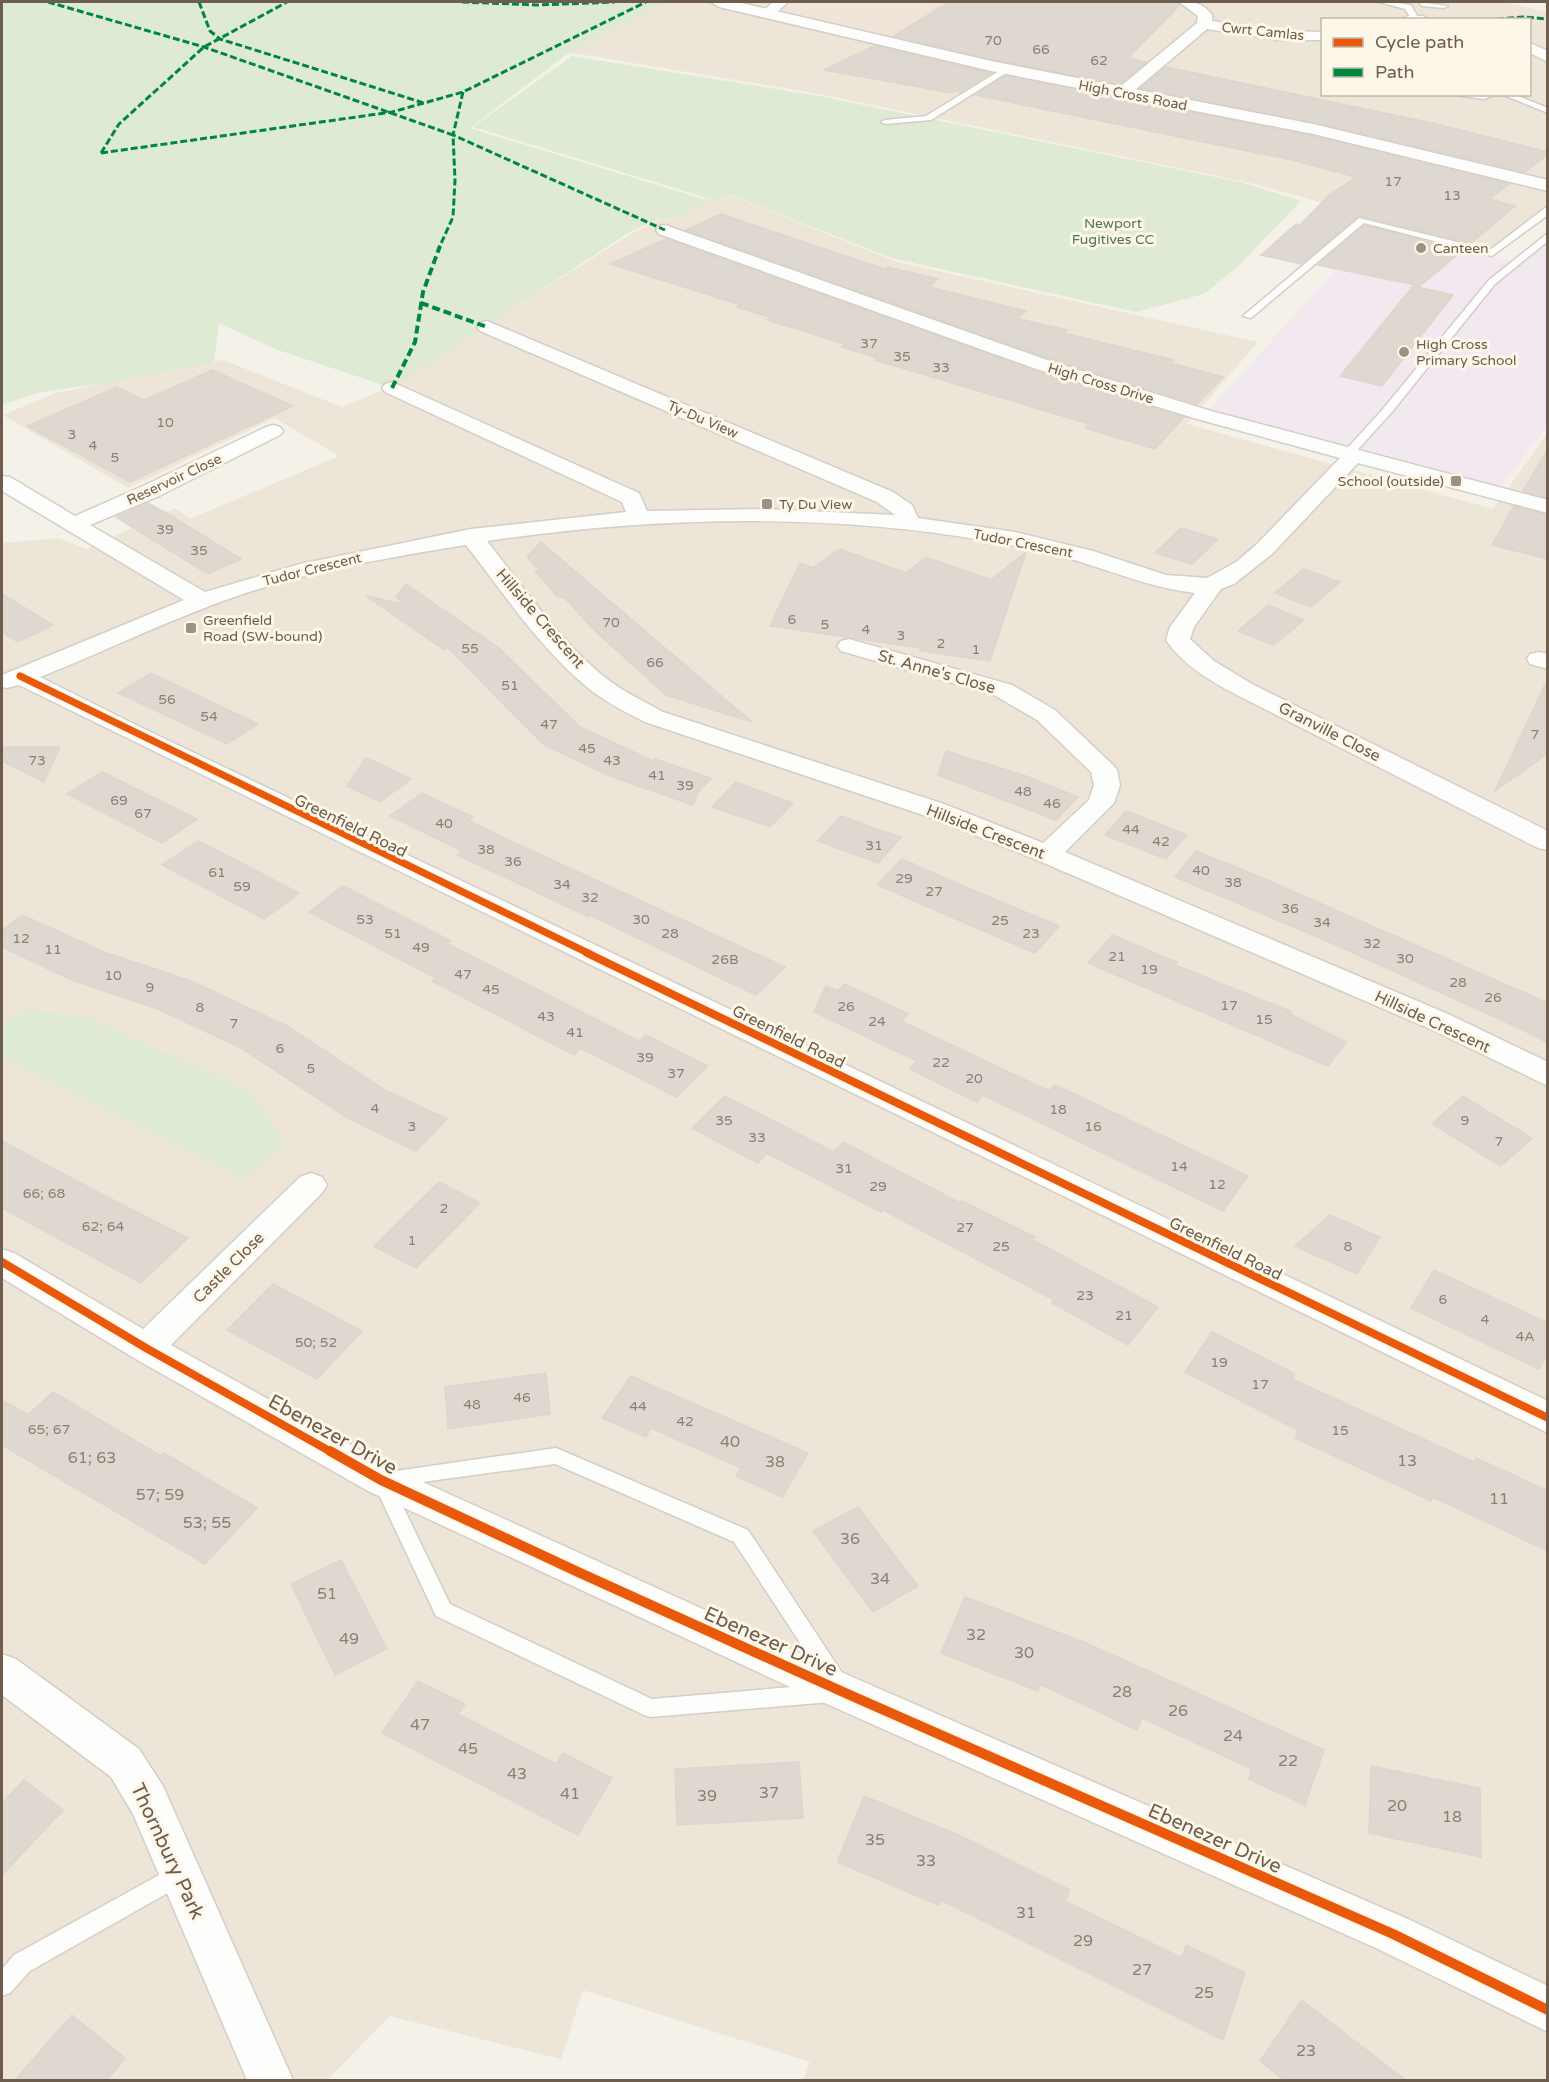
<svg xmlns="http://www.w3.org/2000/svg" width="1549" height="2082" font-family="'Varela Round',sans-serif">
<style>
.residential{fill:#ede5d7;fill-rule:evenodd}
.commercial{fill:#f1e5da}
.education{fill:#f2e8f0}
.green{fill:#dfead5}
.building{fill:#dfd8d0;stroke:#dcd6cc;stroke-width:1.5}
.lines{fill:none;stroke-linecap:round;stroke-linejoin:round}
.service-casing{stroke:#d3cec7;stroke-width:3}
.minor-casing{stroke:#d3cec7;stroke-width:3}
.secondary-casing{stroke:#d3cec7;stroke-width:3}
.service{fill:#fdfdfc;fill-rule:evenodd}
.minor{fill:#fdfdfc;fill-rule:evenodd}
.secondary{fill:#fdfdfc;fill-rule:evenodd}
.quiet-far1{stroke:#00873e;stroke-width:3;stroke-dasharray:7 3;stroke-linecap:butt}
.quiet{stroke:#00873e;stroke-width:4;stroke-dasharray:8 4;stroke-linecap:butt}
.cycleway-far2-casing{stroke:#fdf7e9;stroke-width:10}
.cycleway-far1-casing{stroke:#fdf7e9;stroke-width:12}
.cycleway-casing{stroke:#fdf7e9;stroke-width:14}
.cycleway-far2{stroke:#e8590c;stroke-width:7}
.cycleway-far1{stroke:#e8590c;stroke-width:8}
.cycleway{stroke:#e8590c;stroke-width:10}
.poi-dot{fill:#9d9184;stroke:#fdf7e9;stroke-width:2}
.labels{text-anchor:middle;stroke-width:6;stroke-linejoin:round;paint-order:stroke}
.far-street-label{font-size:14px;fill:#6e5d4d;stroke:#fdf7e9}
.number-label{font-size:14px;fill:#8c7e70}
.far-park-label{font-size:14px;fill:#517949;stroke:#fdf7e9}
.far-poi-label{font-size:14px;fill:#6e5d4d;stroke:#fdf7e9;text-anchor:start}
.street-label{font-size:16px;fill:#6e5d4d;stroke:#fdf7e9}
.near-number-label{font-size:16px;fill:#8c7e70}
.near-street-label{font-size:20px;fill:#6e5d4d;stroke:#fdf7e9}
</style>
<rect width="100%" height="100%" fill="#f4f1e9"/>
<path class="residential" d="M661 2H1503L1547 12V206L1490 249 1251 183 814 93 567 52ZM1322 20H1530V94H1322Z
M733 196 897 262 1258 342 1187 424 1493 509 1547 434V2080H803L810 2062 583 1990 561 2059 390 2016 327 2080H2V543L59 538 86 549 175 508 190 519 339 456 274 418 128 488 3 415 56 393 223 360 342 407 385 389 631 234 705 198 717 201Z"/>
<path class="commercial" d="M781 2H799L935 5 876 39 768 13Z"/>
<path class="education" d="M1373 229 1514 262 1547 236V426L1496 494 1204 415Z"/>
<path class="green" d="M2 2H523L540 7 555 2H664L566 55 470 128 710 201 682 217 658 219 628 233 392 388 275 349 219 323 214 362 120 381 36 393 2 405Z
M572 56 819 96 1240 182 1301 201 1237 267 1204 294 1136 312 891 258 732 195 717 201 473 127Z
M25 1009 90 1018 250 1092 284 1143 246 1178 2 1056V1028Z"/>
<path class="building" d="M949 2H1177L1180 5 1128 58 1146 62 1120 84 991 59 894 36Z
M874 46 991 73 961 92 955 91 952 93 824 70Z
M1166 67 1432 123 1548 152V154L1525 172 1313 122 1141 88Z
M1005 76 1313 136 1509 184 1489 199 1515 206 1471 243 1360 216 1301 264 1261 255 1296 224 1300 225 1328 196 1356 177 1292 160 975 95Z
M721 214 885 269 888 267 938 279 929 287 1026 311 1018 319 1067 330 1064 333 1173 360 1170 363 1223 377 1197 404 1051 359 686 230Z
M1365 225 1462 251 1420 286 1318 265Z
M666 239 1035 371 1184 417 1155 449 1085 428 1089 424 875 360 878 358 841 347 845 344 767 320 772 318 737 307 741 305 610 264Z
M1413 286 1453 295 1382 386 1340 376Z
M212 370 293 406 130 482 27 426 117 387 144 400Z
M1548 449V498L1523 491Z
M148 503 173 517 241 559 208 574 116 517Z
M1514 506 1548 515V559L1492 545Z
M1181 528 1218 539 1192 564 1155 553Z
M541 542 752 722 666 695 594 630 564 597H558L535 571 539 570 527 557Z
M840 549 906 573 926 557 991 580 1026 552 990 661 920 651 921 648 770 626 800 563 813 568Z
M1303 569 1340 582 1311 607 1275 593Z
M406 584 499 648 580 727 653 761 655 759 711 778 699 791 693 805 610 776 544 745 448 648 444 650 366 596 403 604 396 597Z
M2 594 53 625 18 642 2 632Z
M1268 605 1304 620 1274 645 1238 631Z
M151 673 180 687 258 724 227 744 118 693Z
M1548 678V753L1495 791Z
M2 747H60L44 782 2 761Z
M946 751 1023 775 1078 797 1056 820 938 775Z
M366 758 386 767 411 779 380 802 347 786Z
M102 772 148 795 197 819 162 843 67 794Z
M736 782 765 793 793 803 770 827 712 807Z
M422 793 473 817 468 820 515 843 785 967 756 995 590 915 589 917 511 880 457 855 462 851 390 816Z
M1126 811 1157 823 1187 835 1166 859 1105 835Z
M841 816 871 827 901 837 878 863 818 841Z
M198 841 222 853 299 893 264 919 162 865Z
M1196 851 1251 873 1548 1003V1043L1521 1029 1327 941 1175 877Z
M902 859 961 885 1059 926 1035 953 877 885Z
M343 886 451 941 448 944 639 1041 646 1035 708 1066 676 1097 581 1048 574 1055 432 981 436 978 309 912Z
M22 915 104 952 191 981 287 1026 383 1089 447 1119 416 1151 348 1118 241 1048 158 1009 72 980 2 947V930Z
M1112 935 1177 962 1175 965 1292 1012 1290 1014 1346 1042 1328 1066 1088 963Z
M845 984 908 1014 901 1021 1049 1091 1055 1085 1248 1176 1223 1211 983 1095 977 1102 910 1069 917 1061 814 1012 826 986 838 991Z
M725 1096 834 1152 843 1142 960 1203 962 1201 1035 1237 1033 1240 1158 1307 1128 1345 1052 1303 1054 1300 883 1210 881 1212 767 1153 758 1163 692 1128Z
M1463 1096 1497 1117 1532 1138 1501 1166 1432 1124Z
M2 1141 105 1196 188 1238 141 1283 2 1208Z
M439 1182 480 1203 416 1268 374 1246Z
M1330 1215 1380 1237 1357 1274 1295 1246Z
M1434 1270 1548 1323V1353L1539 1369 1411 1308Z
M273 1284 362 1331 317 1379 227 1330Z
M1212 1332 1295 1374 1292 1379 1474 1462 1476 1458 1548 1491V1551L1433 1497 1431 1501 1295 1438 1299 1431 1185 1372Z
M546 1373 550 1414 448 1429 445 1387Z
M631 1376 674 1395 808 1453 782 1497 736 1476 741 1468 651 1428 646 1437 602 1418Z
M53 1392 161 1456 164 1453 257 1508 205 1564 2 1445V1400L28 1415Z
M858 1507 918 1586 873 1612 813 1531Z
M341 1560 387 1649 335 1675 291 1584Z
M965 1597 1086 1643 1324 1750 1305 1805 1249 1779 1252 1769 1142 1718 1137 1730 1040 1684 1038 1691 941 1653Z
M418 1681 465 1704 458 1714 556 1764 563 1753 612 1778 578 1835 382 1733Z
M799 1762 803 1818 677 1825 675 1769Z
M1371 1766 1480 1788 1481 1857 1369 1833Z
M24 1780 63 1810 2 1875V1803Z
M864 1796 965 1838 1070 1890 1065 1901 1182 1958 1186 1945 1245 1973 1223 2040 941 1900 939 1905 837 1862Z
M1302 2000 1352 2039 1406 2080H1284L1260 2061Z
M72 2015 125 2058 107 2080H15Z"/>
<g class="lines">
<g class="service-casing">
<path id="service" d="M1379 2H1391L1411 5 1419 19 1412 20 1405 9Z
M1419 2 1448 6 1444 8 1422 6Z
M1004 68 1011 70 931 120 885 124 881 122 885 120 926 116Z
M1447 94H1498L1484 99Z
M1501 94H1513L1548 108V113Z
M1545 208H1548V215L1492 256 1364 223 1251 318 1243 316 1359 218 1490 250Z
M1548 233V241L1495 284 1391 413 1351 457H1343V453L1383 409 1489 280Z
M556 1448 748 1530 850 1685 853 1692 850 1699 843 1701 651 1717 644 1715 436 1616 372 1480 375 1474ZM555 1464 734 1542 827 1684 652 1699 450 1604 393 1486Z
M179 1864 187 1868 190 1875 187 1882 30 1971 10 1993 2 1996V1969L14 1955Z"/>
</g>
<g class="minor-casing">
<path id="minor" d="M773 2H788L773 16H763L761 13Z
M1179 2C1194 1 1203 3 1212 15V21L1278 31 1322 32V40H1278L1207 29 1128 96H1116L1114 93 1116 90 1197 23 1198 16Z
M1408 16H1423L1430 20H1401Z
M1530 43 1548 51V62L1530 53Z
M665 225 1050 361 1211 411 1548 500V513L1358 463 1272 554 1234 584 1221 589 1194 627 1190 639 1214 661 1252 684 1548 831V850L1538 848 1235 694C1209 680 1183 665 1166 640L1170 627 1195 593C1158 589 1125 576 1090 565 1057 554 1023 547 988 541 824 512 652 517 487 541 525 589 562 645 611 682 628 694 645 702 663 712L944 804 1043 843 1089 800 1094 785 1091 772 1037 720 994 695 841 651 837 646 841 641 849 639 1012 685 1055 710 1113 765 1117 770 1120 785 1114 803 1065 852 1448 1014 1548 1062V1086L1428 1028 1037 860 926 816 645 722C627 713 610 704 593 692 542 652 505 595 466 545 391 557 315 570 243 594 174 617 108 650 40 677L138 726 1548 1401V1433L19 685 7 688 2 687V675L184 600 2 491V476L10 477 75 516 143 486 266 427 273 425 280 427 283 431 280 435 159 496 90 525 205 592 300 564 471 529 626 512 622 502 385 392 382 388 385 384 392 382 639 493 647 511 765 509 895 515 877 502 480 331 477 327 480 323 487 321 893 492 912 505 918 518 1015 532 1093 551 1166 575 1207 578 1236 562 1256 545 1340 458 1197 419 1036 369 659 234 656 230 659 226Z
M1539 652 1548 654V669L1530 664 1527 659 1530 654Z
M311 1173 322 1177 327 1185 322 1193 171 1345 394 1469 857 1679 1408 1919 1548 1986V2032L1378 1949 829 1705 368 1491 134 1358 2 1278V1249L14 1253 143 1329 300 1177Z
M2 1654 16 1659 139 1749 163 1786 293 2080H247L133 1814 111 1777 2 1695Z"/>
</g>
<g class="secondary-casing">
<path id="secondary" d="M711 2H737L991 61 1313 124 1548 180V191L1313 134 991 71 719 7Z"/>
</g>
<use href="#service" class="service"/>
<use href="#minor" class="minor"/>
<use href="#secondary" class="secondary"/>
<path class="quiet-far1" d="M48 2 204 47 453 135 455 180 453 217 439 248
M199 2 210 31 220 39 424 103
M462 2 538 5 615 2
M1487 20 1523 17 1548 19
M463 92 453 135 665 230
M101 153 392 112 463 92 646 2
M101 153 119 124 204 47 287 2"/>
<path class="quiet" d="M421 303 487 327
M392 388 415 342 423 292 440 246"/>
<g class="cycleway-far2-casing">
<path id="cycleway-far2" d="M20 676 590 954"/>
</g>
<g class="cycleway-far1-casing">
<path id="cycleway-far1" d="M587 953 1548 1418
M2 1262 146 1348 333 1453"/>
</g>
<g class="cycleway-casing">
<path id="cycleway" d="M330 1451 381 1480 578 1572 843 1692 1393 1934 1548 2010"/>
</g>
<use href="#cycleway-far2" class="cycleway-far2"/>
<use href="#cycleway-far1" class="cycleway-far1"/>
<use href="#cycleway" class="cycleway"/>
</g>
<g class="poi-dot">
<circle cx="1421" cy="248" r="6"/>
<circle cx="1404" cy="352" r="6"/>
<rect x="1450" y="475" width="12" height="12" rx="3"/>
<rect x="761" y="498" width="12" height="12" rx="3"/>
<rect x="185" y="622" width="12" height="12" rx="3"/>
</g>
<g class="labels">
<g class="far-street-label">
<text transform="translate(1263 31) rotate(6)" y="5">Cwrt Camlas</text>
<text transform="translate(1133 95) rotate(11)" y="5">High Cross Road</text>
<text transform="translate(1101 383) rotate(17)" y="5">High Cross Drive</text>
<text transform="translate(703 419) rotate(23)" y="5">Ty-Du View</text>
<text transform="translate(174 479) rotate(-25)" y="5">Reservoir Close</text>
<text transform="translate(1023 543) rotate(11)" y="5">Tudor Crescent</text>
<text transform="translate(312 569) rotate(-14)" y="5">Tudor Crescent</text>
</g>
<g class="number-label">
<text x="993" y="45">70</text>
<text x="1041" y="54">66</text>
<text x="1099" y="65">62</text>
<text x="1393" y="186">17</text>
<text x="1452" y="200">13</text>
<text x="869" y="348">37</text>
<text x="902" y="361">35</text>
<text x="941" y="372">33</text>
<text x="165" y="427">10</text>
<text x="72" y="439">3</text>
<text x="93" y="450">4</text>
<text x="115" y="462">5</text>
<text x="165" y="534">39</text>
<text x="199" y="555">35</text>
<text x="792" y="624">6</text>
<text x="611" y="627">70</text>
<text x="825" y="629">5</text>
<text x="866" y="634">4</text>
<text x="901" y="640">3</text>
<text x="941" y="648">2</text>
<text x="470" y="653">55</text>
<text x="976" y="654">1</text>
<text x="655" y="667">66</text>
<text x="510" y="690">51</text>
<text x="167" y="704">56</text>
<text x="209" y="721">54</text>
<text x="549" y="729">47</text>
<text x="1535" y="739">7</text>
<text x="587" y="753">45</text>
<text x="37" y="765">73</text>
<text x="612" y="765">43</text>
<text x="657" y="780">41</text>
<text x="685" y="790">39</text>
<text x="1023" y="796">48</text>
<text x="119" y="805">69</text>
<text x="1052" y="808">46</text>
<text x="143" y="818">67</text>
<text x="444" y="828">40</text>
<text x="1131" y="834">44</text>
<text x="1161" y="846">42</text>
<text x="874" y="850">31</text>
<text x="486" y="854">38</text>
<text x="513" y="866">36</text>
<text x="1201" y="875">40</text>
<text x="217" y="877">61</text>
<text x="904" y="883">29</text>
<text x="1233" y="887">38</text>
<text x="562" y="889">34</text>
<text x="242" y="891">59</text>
<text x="934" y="896">27</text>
<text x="590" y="902">32</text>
<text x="1290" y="913">36</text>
<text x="365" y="924">53</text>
<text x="641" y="924">30</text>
<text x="1000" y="925">25</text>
<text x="1322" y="927">34</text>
<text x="393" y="938">51</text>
<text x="670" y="938">28</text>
<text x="1031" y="938">23</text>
<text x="21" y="943">12</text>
<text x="1372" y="948">32</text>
<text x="421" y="952">49</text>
<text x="53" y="954">11</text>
<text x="1117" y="961">21</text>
<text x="1405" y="963">30</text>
<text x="725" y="964">26B</text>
<text x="1149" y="974">19</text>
<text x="463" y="979">47</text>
<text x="113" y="980">10</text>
<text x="1458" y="987">28</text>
<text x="150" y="992">9</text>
<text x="491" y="994">45</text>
<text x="1493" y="1002">26</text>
<text x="1229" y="1010">17</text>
<text x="846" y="1011">26</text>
<text x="200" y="1012">8</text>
<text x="546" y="1021">43</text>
<text x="1264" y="1024">15</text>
<text x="877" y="1026">24</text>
<text x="234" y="1028">7</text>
<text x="575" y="1037">41</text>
<text x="280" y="1053">6</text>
<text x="645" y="1062">39</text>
<text x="941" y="1067">22</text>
<text x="311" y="1073">5</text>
<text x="676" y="1078">37</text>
<text x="974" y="1083">20</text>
<text x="375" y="1113">4</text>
<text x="1058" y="1114">18</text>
<text x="724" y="1125">35</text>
<text x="1465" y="1125">9</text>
<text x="412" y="1131">3</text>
<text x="1093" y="1131">16</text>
<text x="757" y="1142">33</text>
<text x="1499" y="1146">7</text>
<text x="1179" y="1171">14</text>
<text x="844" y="1173">31</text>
<text x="1217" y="1189">12</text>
<text x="878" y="1191">29</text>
<text x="44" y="1198">66; 68</text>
<text x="444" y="1213">2</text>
<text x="103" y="1231">62; 64</text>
<text x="965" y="1232">27</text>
<text x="412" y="1245">1</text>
<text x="1001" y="1251">25</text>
<text x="1348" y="1251">8</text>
<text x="1085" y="1300">23</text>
<text x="1443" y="1304">6</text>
<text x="1124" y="1320">21</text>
<text x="1485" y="1324">4</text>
<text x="1525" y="1341">4A</text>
<text x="316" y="1347">50; 52</text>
<text x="1219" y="1367">19</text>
<text x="1260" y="1389">17</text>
<text x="522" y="1402">46</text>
<text x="472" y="1409">48</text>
<text x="638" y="1411">44</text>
<text x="685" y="1426">42</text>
<text x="49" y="1434">65; 67</text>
<text x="1340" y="1435">15</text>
</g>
<g class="far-park-label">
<text x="1113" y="228">Newport<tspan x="1113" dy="16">Fugitives CC</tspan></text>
</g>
<g class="far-poi-label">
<text x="1433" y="253">Canteen</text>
<text x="1416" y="349">High Cross<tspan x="1416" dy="16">Primary School</tspan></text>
<text x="1444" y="486" text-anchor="end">School (outside)</text>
<text x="779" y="509">Ty Du View</text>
<text x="203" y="625">Greenfield<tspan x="203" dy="16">Road (SW-bound)</tspan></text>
</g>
<g class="street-label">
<text transform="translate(541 618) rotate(49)" y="6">Hillside Crescent</text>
<text transform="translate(937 671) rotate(16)" y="6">St. Anne's Close</text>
<text transform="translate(1330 731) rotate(27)" y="6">Granville Close</text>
<text transform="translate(351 825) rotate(26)" y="6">Greenfield Road</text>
<text transform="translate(986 831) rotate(21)" y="6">Hillside Crescent</text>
<text transform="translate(1433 1021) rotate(25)" y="6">Hillside Crescent</text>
<text transform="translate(789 1036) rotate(26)" y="6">Greenfield Road</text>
<text transform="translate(1226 1248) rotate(26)" y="6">Greenfield Road</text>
<text transform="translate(228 1267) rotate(-45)" y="6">Castle Close</text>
</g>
<g class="near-number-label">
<text x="730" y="1447">40</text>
<text x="92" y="1463">61; 63</text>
<text x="1407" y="1466">13</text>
<text x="775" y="1467">38</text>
<text x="160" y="1500">57; 59</text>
<text x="1499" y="1504">11</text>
<text x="207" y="1528">53; 55</text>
<text x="850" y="1544">36</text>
<text x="880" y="1584">34</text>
<text x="327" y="1599">51</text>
<text x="976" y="1640">32</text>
<text x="349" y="1644">49</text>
<text x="1024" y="1658">30</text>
<text x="1122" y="1697">28</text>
<text x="1178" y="1716">26</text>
<text x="420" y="1730">47</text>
<text x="1233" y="1741">24</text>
<text x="468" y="1754">45</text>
<text x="1288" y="1766">22</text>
<text x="517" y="1779">43</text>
<text x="769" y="1798">37</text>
<text x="570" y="1799">41</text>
<text x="707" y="1801">39</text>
<text x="1397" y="1811">20</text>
<text x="1452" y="1822">18</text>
<text x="875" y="1845">35</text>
<text x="926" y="1866">33</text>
<text x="1026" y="1918">31</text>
<text x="1083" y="1946">29</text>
<text x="1142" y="1975">27</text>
<text x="1204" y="1998">25</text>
<text x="1306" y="2056">23</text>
</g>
<g class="near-street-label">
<text transform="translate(333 1434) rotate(29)" y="7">Ebenezer Drive</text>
<text transform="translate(771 1641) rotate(24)" y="7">Ebenezer Drive</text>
<text transform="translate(1215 1838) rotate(24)" y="7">Ebenezer Drive</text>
<text transform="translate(168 1851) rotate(65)" y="7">Thornbury Park</text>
</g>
</g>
<rect width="1549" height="2082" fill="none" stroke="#6e5d4d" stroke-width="6"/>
<rect x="1321" y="18" width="210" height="78" fill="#fdf7e9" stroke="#c4b9ab" stroke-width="1.5"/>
<rect x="1333" y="38" width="30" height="9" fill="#e8590c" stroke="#c4b9ab" stroke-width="1.5"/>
<text x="1375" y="48" font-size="18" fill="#6e5d4d">Cycle path</text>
<rect x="1333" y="68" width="30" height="9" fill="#00873e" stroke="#c4b9ab" stroke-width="1.5"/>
<text x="1375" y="78" font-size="18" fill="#6e5d4d">Path</text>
</svg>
